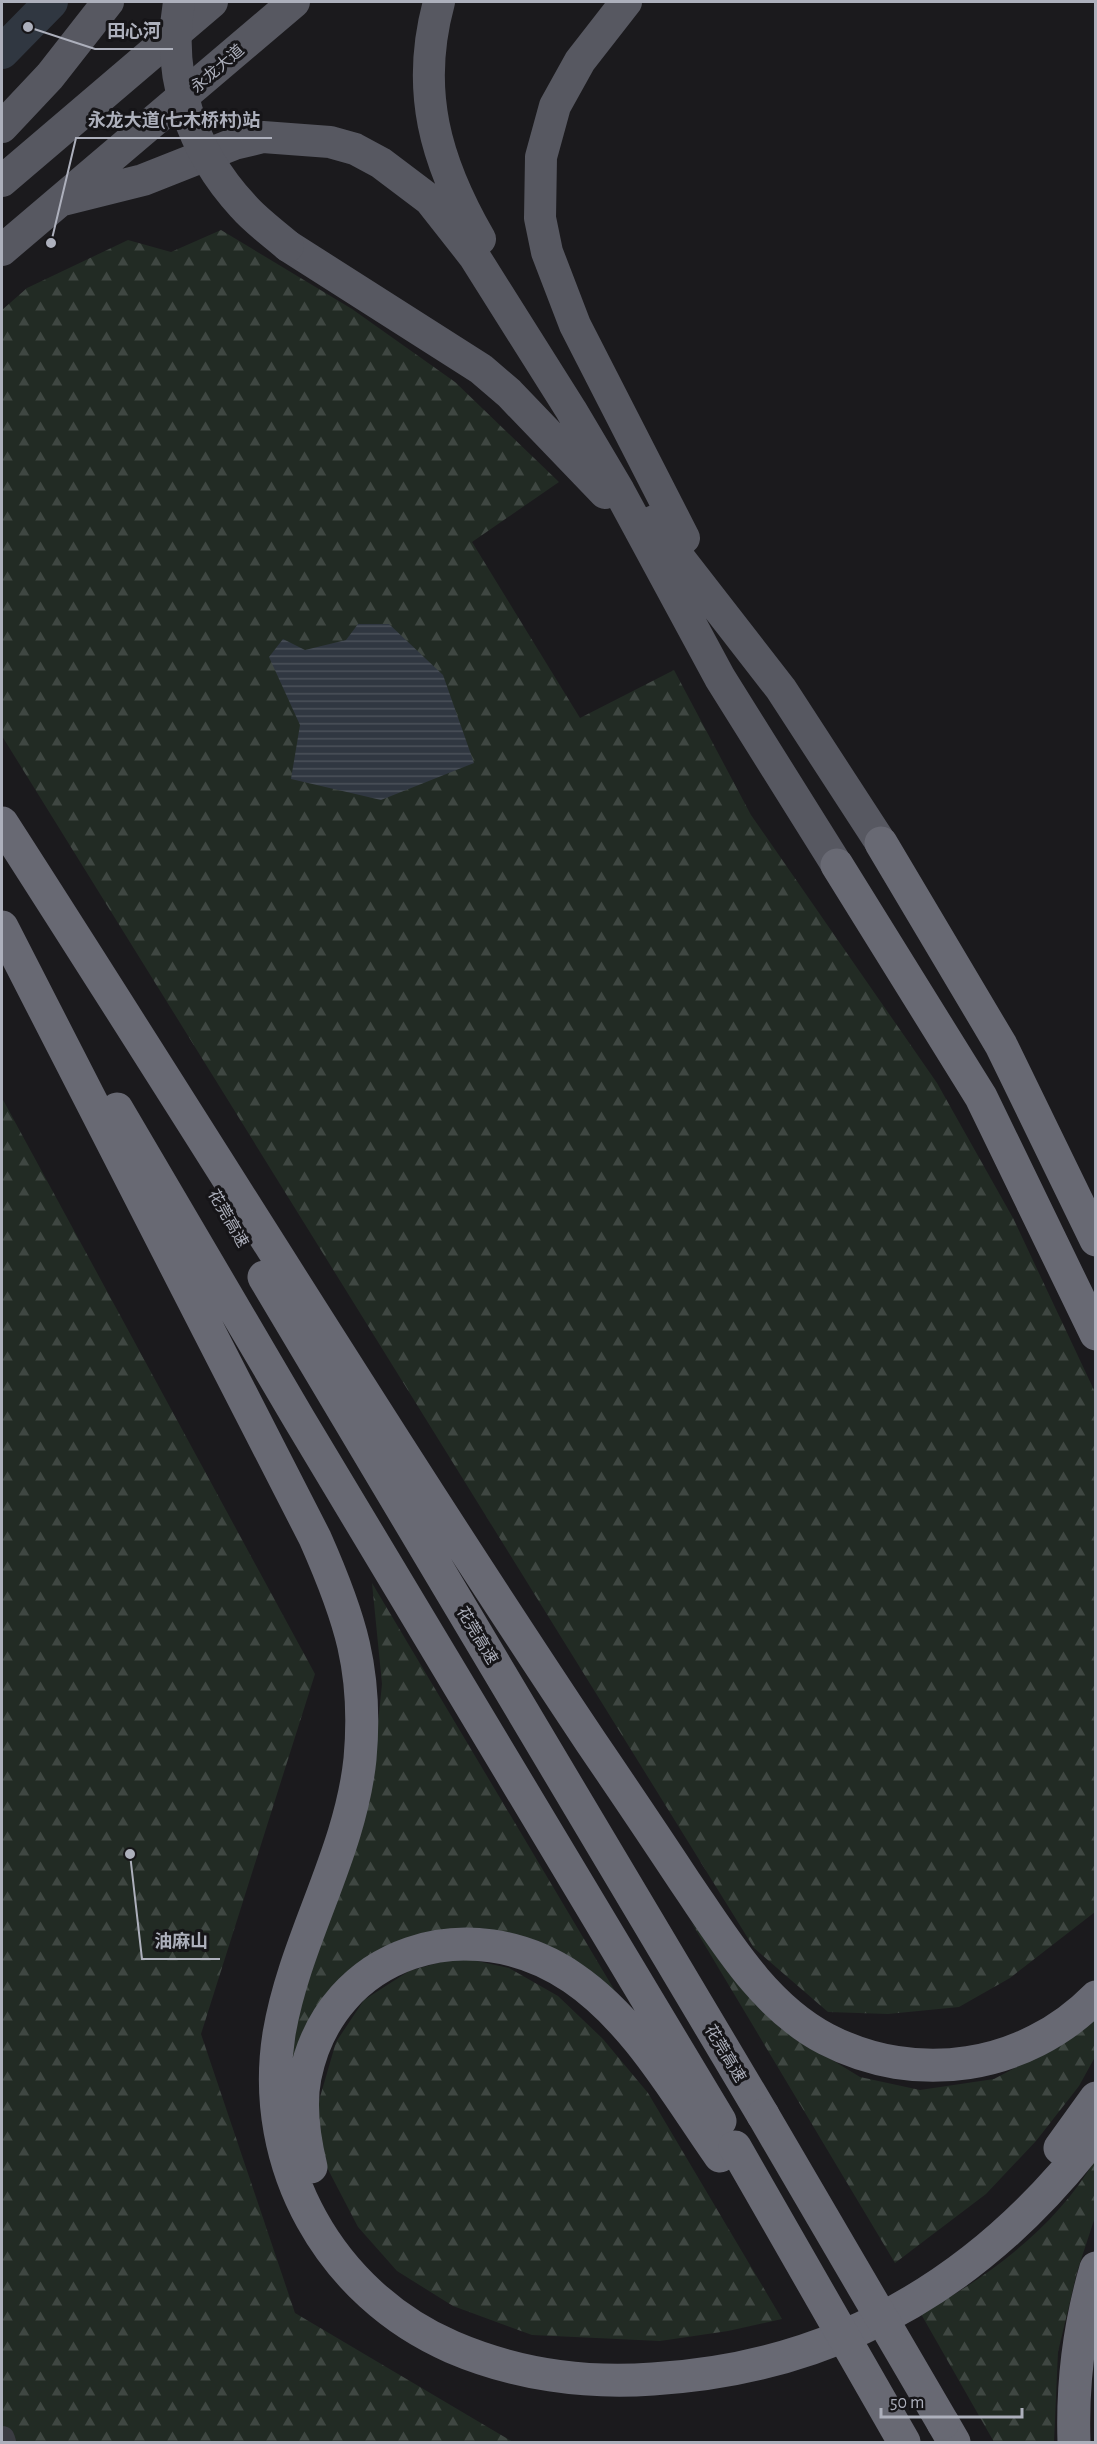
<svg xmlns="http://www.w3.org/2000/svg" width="1097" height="2444" font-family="'Alegreya Sans','Noto Sans SC',sans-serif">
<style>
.forest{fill:url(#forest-firs)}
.water{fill:url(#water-rules)}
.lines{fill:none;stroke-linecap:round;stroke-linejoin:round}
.river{stroke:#303741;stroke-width:34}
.minor{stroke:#3b3c42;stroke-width:26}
.major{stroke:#575861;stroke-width:32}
.highway{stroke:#686973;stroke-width:33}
.major-bridge{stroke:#575861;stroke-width:32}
.highway-bridge{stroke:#686973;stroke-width:33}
.labels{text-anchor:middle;stroke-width:6;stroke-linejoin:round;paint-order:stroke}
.street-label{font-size:16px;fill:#adb0bc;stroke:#161518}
.leader{fill:none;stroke:#adb0bc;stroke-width:2}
.callout-dot{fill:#adb0bc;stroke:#161518;stroke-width:2}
.callout-label{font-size:18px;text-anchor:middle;font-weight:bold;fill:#adb0bc;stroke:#161518;stroke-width:6;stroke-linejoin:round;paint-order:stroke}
</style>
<defs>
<pattern id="forest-firs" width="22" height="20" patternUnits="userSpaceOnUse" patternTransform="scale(1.5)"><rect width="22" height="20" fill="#222b24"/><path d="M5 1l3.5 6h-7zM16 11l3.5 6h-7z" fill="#3f4742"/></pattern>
<pattern id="water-rules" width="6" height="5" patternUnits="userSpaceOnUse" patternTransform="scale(1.5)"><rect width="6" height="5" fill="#303741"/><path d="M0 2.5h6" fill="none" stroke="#4b515a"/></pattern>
</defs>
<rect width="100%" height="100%" fill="#1b1a1d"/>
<path class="forest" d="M221 230 352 309 455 382 559 482 472 542 580 718 674 670 751 815 937 1083 1013 1218 1094 1390 1095 1912 1010 1978 959 2007 888 2014 828 2012 754 1948 2 736V310L27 288 128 240 171 252Z
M2 1098 315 1674 201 2034 295 2313 513 2442H2Z
M372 1583 615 1991 539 1941 481 1928 432 1931 378 1953 304 2033 290 2067 301 2001 373 1772 382 1684Z
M691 1922 780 2028 860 2077 920 2090 994 2079 1051 2049 1095 2015V2057L1079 2086 1036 2141 986 2194 895 2263Z
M459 1957 509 1968 558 1996 603 2039 648 2093 782 2319 728 2331 660 2341 532 2335 453 2306 397 2271 358 2227 320 2154 318 2104 336 2042 364 2000 409 1971Z
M1095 2160V2217L1077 2272 1058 2352 1054 2442H994L921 2314C989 2276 1055 2228 1095 2160Z"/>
<path class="water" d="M358 624H389L443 675 474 763 381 800 291 779 300 725 269 657 283 639 305 650 346 640Z"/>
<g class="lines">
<path class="river" d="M2 52 51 2"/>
<path class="minor" d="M2 2439 3 2442"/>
<path class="major" d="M439 2C415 90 435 161 480 239
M626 2 580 61 555 106 541 157 540 218 547 252 575 325 684 538
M2 127 50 76 108 2
M2 181 212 2
M63 200 143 180 234 144 263 137 330 142 355 149 381 163 430 200 474 256 571 410 619 491 720 678 837 865
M288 246 481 369 509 393 605 493
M2 250 294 2
M654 521 670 546 781 689 881 843"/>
<path class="highway" d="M2 823C199 1129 389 1439 591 1742 623 1789 654 1835 685 1882 724 1939 763 2006 826 2039 916 2086 1025 2069 1096 1997
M881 843 1001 1045 1096 1240
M837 865 981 1097 1096 1334
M2 927 315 1538C350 1617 368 1671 360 1759 350 1855 295 1939 279 2034 258 2165 330 2294 452 2347 515 2374 585 2384 653 2379 838 2368 984 2281 1096 2134
M117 1109 299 1419 720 2121
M264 1277 763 2115
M1060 2148 1096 2098
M311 2167C304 2138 299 2107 305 2077 331 1949 471 1908 573 1978 636 2021 677 2095 720 2156
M943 2423 954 2442
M1074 2442C1072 2382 1079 2326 1096 2268"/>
<path class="major-bridge" d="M179 2C166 76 192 151 243 206 256 221 273 233 288 246"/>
<path class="highway-bridge" d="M763 2115 943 2423
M735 2147 904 2442"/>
</g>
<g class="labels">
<g class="street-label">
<text transform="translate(217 68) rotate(-41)" y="6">永龙大道</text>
<text transform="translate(229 1218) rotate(60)" y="6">花莞高速</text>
<text transform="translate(478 1635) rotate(59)" y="6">花莞高速</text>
<text transform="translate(726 2053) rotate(59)" y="6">花莞高速</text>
</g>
</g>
<path class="leader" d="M28 27L95 49H173M51 243L76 138H272M130 1854L142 1959H220"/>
<g class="callout-dot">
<circle cx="28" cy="27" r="6"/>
<circle cx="51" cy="243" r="6"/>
<circle cx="130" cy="1854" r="6"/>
</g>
<g class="callout-label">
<text x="134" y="37">田心河</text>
<text x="174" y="126">永龙大道(七木桥村)站</text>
<text x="181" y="1947">油麻山</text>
</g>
<rect width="1097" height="2444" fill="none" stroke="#adb0bc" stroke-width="6"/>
<path d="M881 2408v9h141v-9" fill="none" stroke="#adb0bc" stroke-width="3"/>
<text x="890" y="2408" font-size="18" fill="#adb0bc" stroke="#161518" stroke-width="4.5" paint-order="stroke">50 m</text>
</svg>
